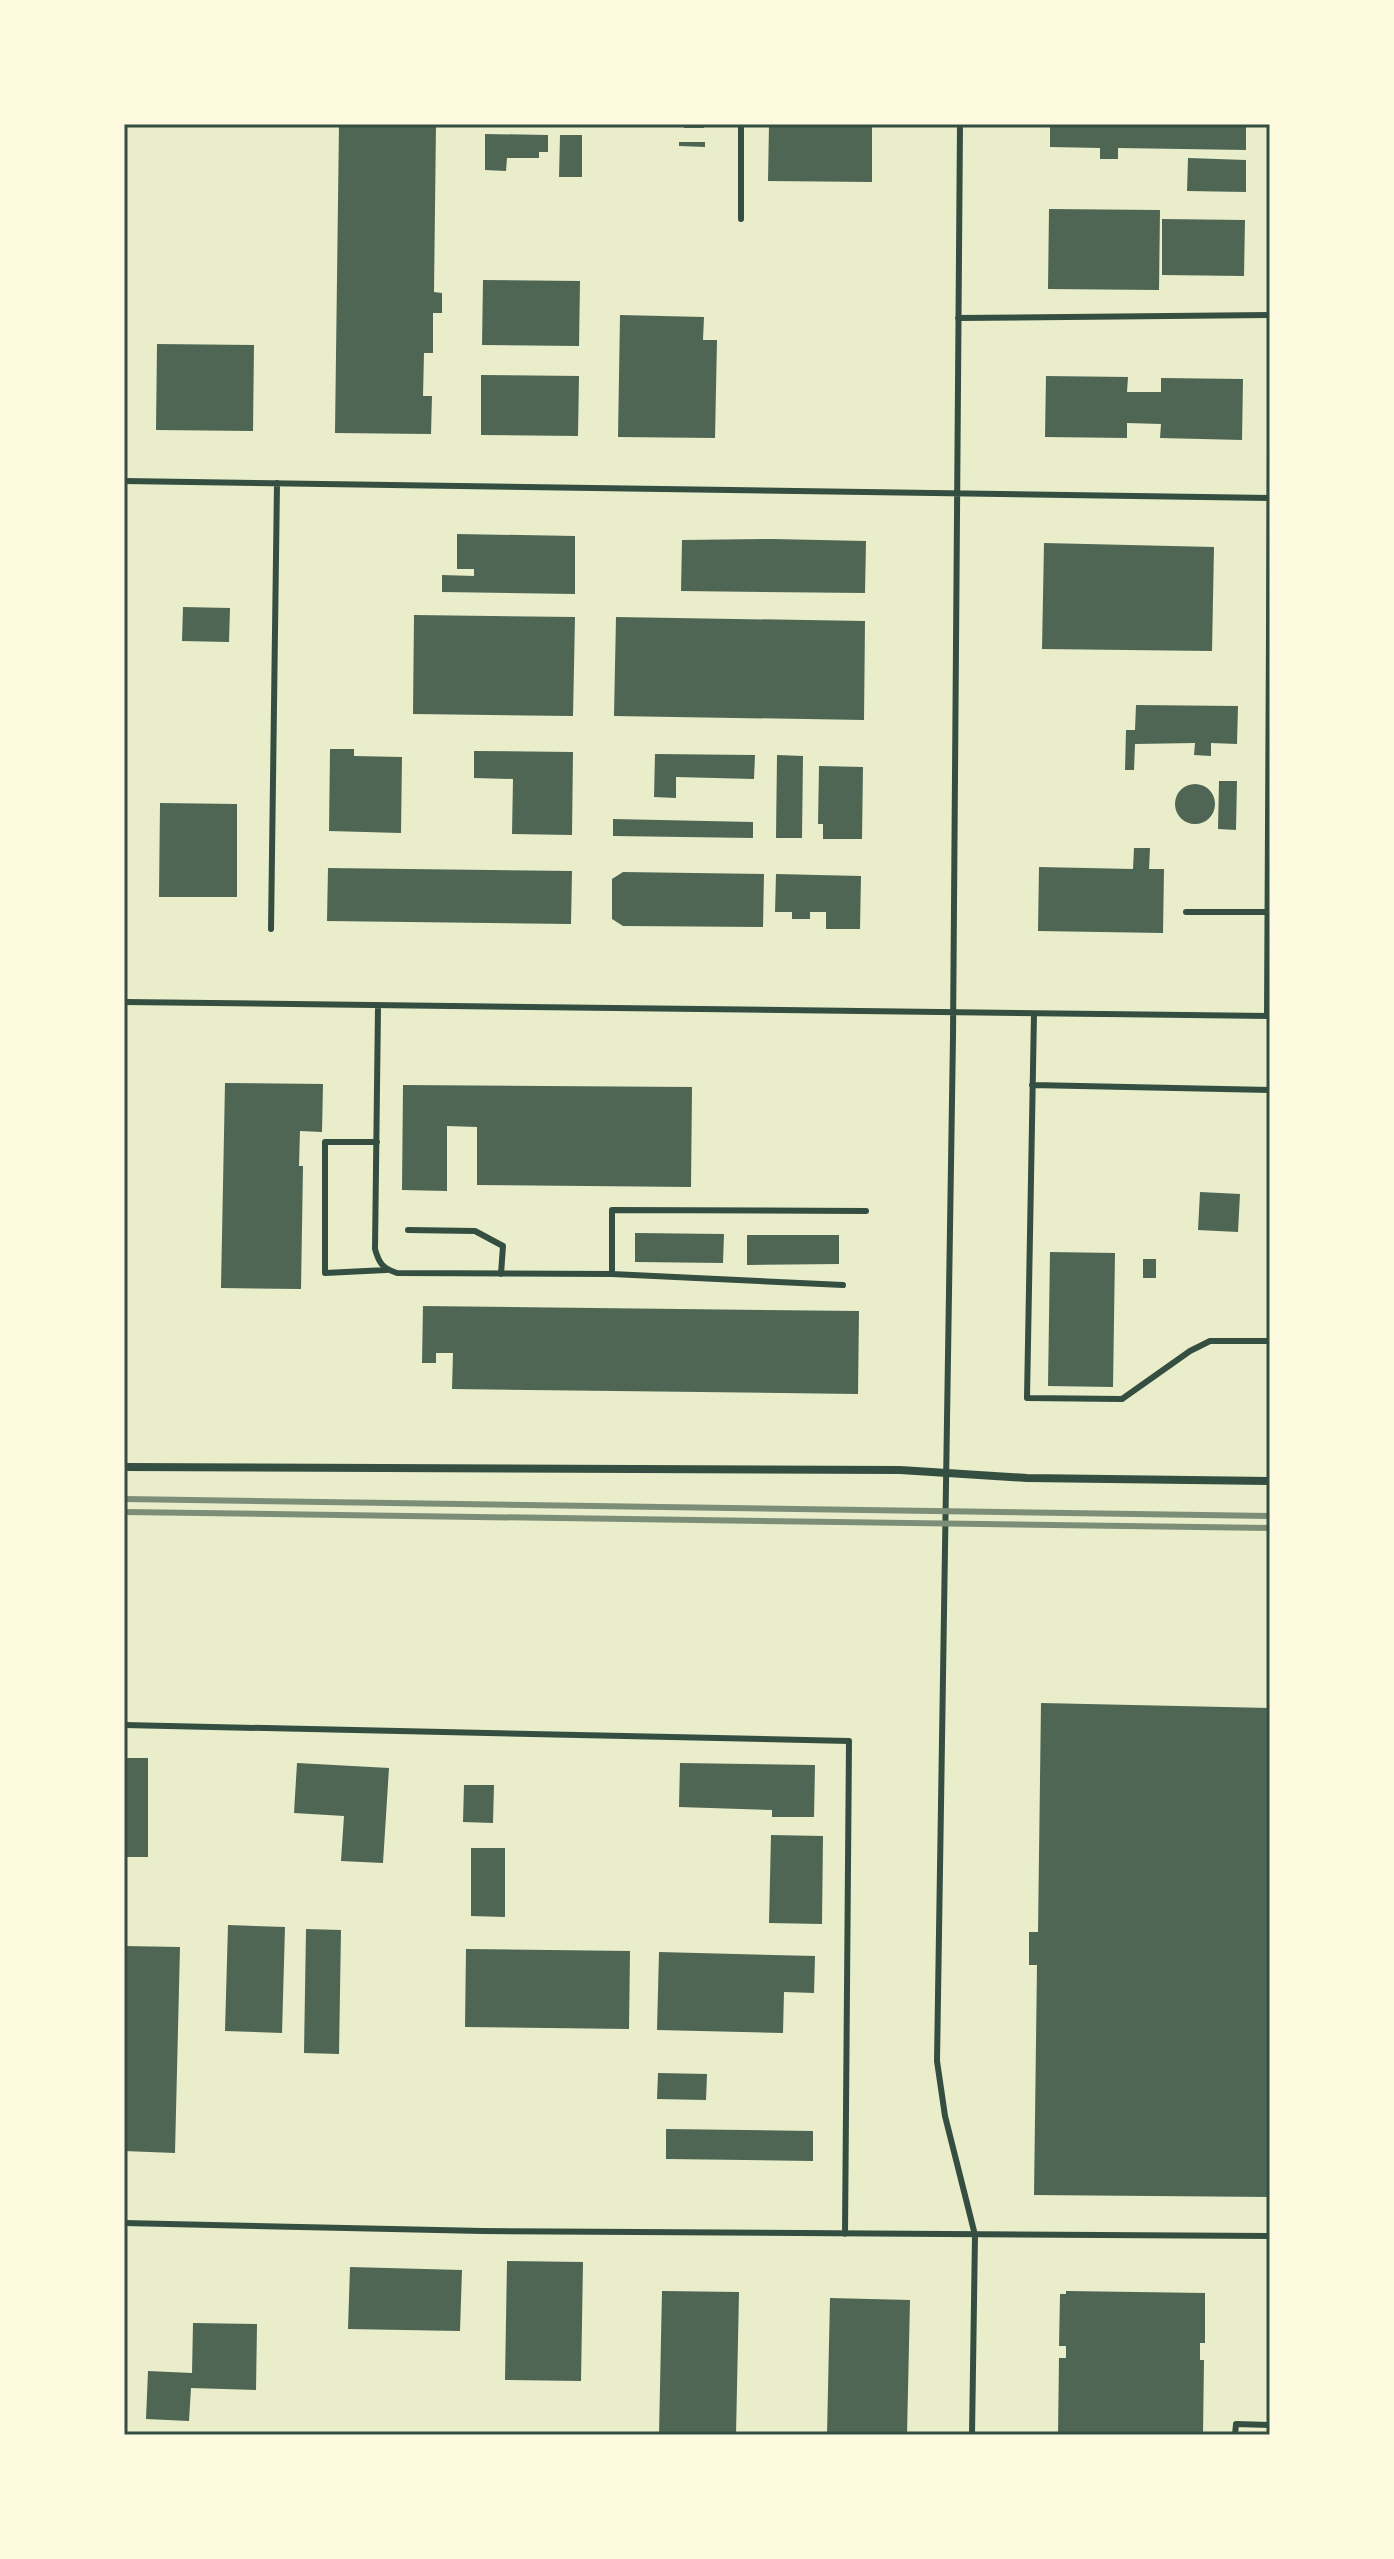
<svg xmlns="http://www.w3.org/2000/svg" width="1394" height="2559" font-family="'Times New Roman',serif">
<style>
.building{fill:#4f6655}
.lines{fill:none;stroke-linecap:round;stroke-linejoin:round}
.service{stroke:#344e41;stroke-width:6}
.minor{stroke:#344e41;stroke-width:8}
.rail{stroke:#7c8e77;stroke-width:6}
.neatline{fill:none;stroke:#344e41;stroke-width:3}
</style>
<rect width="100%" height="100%" fill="#e9edc9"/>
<path class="building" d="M223 124H258V127H223Z
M339 124H436L434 292 442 293V313H433V353H424L423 396H432L431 434 335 433Z
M684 124H704V128H684Z
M769 124H872V182L768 181Z
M1050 124H1246V150L1118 148V159H1100V148L1050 147Z
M485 134 548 135V152H539V158H507L506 171 485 170Z
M560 135H582V177H559Z
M679 142H705V147L679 146Z
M1188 158 1246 160V192L1187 191Z
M1049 209 1160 210 1159 290 1048 289Z
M1162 219 1245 220 1244 276 1162 275Z
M483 280 580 281 579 346 482 345Z
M620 315 704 317 703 340H717L715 438 618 437Z
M157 344 254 345 253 431 156 430Z
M481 375 579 376 578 436 481 435Z
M1046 376 1128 377 1127 392H1161V378L1243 379 1242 440 1160 438 1161 424 1127 423V438L1045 437Z
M457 534 575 536V594L442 592V575L474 576V569H457Z
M773 539 866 541 865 593 681 591 682 540Z
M1044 543 1214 547 1212 651 1042 649Z
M183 607 230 608 229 642 182 641Z
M414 615 575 617 573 716 413 714Z
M616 617 865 621 864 720 614 716Z
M1136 705 1238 706 1237 744 1211 743V756L1194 755 1195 743 1135 744 1134 770H1125L1126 730H1135Z
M330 749H354V756L402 757 401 833 329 831Z
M474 751 573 752 572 835 512 834 513 779 474 778Z
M655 754 755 755 754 779 676 777V798L654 797Z
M777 755 803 756 802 838H776Z
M819 766 863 767 862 839H823V824H818Z
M1219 781H1237L1236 830 1218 829Z
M1175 804a20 20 0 1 1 40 0a20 20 0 1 1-40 0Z
M160 803 237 804V897H159Z
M613 819 753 822V838L613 836Z
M1134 848H1150L1149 869H1164L1163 933 1038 931 1039 867 1133 869Z
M328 868 572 871 571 924 327 921Z
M623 872 764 874 763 927 623 926 612 919V879Z
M776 874 861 876 860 929H826V912H810V919H792V912H775Z
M225 1083 323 1084 322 1132 300 1131 299 1166H303L301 1289 221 1288Z
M403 1085 692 1087 691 1187 477 1185V1127L447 1126V1191L402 1190Z
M1200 1192 1240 1194 1238 1232 1198 1230Z
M635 1233 724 1234 723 1263 635 1262Z
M747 1235H839V1264L747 1265Z
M1050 1252 1115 1253 1113 1387 1048 1386Z
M1143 1259H1156V1278H1143Z
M423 1306 859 1311 858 1394 452 1389 453 1353H436V1363H422Z
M1041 1703 1270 1708V2197L1034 2195 1037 1965H1029V1932H1038Z
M124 1758H148V1857H124Z
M297 1763 389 1768 383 1863 341 1861 344 1816 294 1813Z
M680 1763 815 1765 814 1817H772V1810L679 1807Z
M464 1785H494L493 1823 463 1822Z
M771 1835 823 1836 822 1924 769 1923Z
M471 1848H505V1917L471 1916Z
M228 1925 285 1927 282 2033 225 2031Z
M306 1929 341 1930 339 2054 304 2053Z
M124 1946 180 1947 175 2153 124 2151Z
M466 1949 630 1951 629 2029 465 2027Z
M659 1952 815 1956 814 1993 784 1992 783 2033 657 2030Z
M658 2073 707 2074 706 2100 657 2099Z
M666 2129 813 2131V2161L666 2159Z
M507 2261 583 2262 581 2381 505 2380Z
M350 2267 462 2270 460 2331 348 2329Z
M662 2291 739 2292 736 2435H659Z
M1066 2291 1205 2293V2343H1200V2360H1204L1203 2435H1058L1059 2358H1066V2346H1059L1060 2294H1066Z
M830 2298 910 2300 907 2435H827Z
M193 2323 257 2324 256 2390 191 2388 189 2421 146 2419 148 2371 192 2373Z"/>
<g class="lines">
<path class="service" d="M741 124V219
M960 124 953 1036 937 2061 945 2116 975 2235 972 2435
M958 318 1270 315
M124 481 1270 498
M1186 912H1267
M271 929 277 483
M124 1002 1270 1016
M378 1007 375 1249C379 1263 382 1268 397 1273L612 1274 843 1285
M1034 1014 1027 1398 1122 1399 1190 1351 1210 1341H1270
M1267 1016 1270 446
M1032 1085 1270 1090
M377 1142H325V1273L386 1270
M408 1230 475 1231 503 1246 501 1274
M612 1274V1210L866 1211
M124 1725 849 1741 845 2234
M124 2223 483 2231 1270 2236
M1235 2435 1236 2424 1270 2425"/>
<path class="minor" d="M124 1467 900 1470 1027 1478 1270 1481"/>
<path class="rail" d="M124 1499 1270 1516
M124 1512 1270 1528"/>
</g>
<rect width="1394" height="2559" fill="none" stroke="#fefae0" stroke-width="252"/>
<rect x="126" y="126" width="1142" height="2307" class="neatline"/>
</svg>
